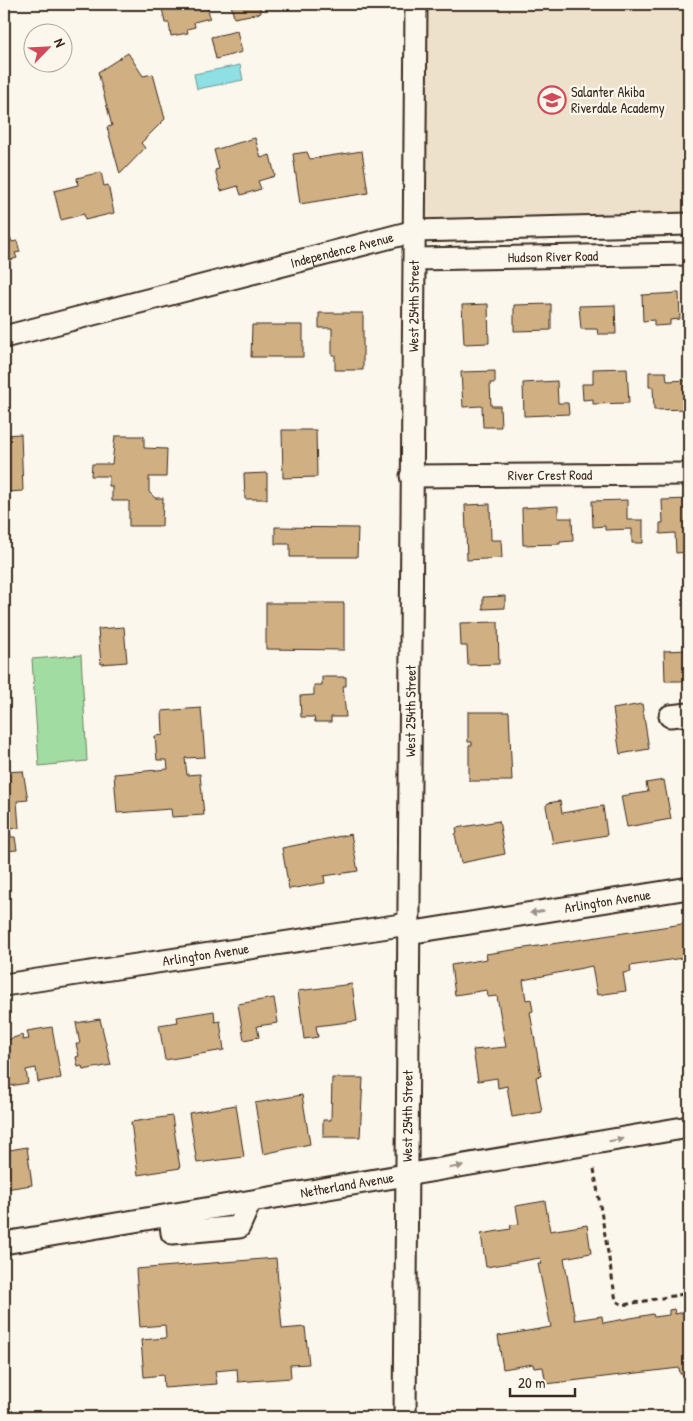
<svg xmlns="http://www.w3.org/2000/svg" width="693" height="1421" font-family="'Patrick Hand',sans-serif">
<style>
.built{fill:#eee1cc}
.green{fill:#a1dca3;stroke:#6e8360}
.water{fill:#8ee0e5;stroke:#6d9795}
.building{fill:#d0af83;stroke:#3b2a1e}
.lines{fill:none;stroke-linecap:round;stroke-linejoin:round}
.minor-casing{stroke:#3b2a1e;stroke-width:25}
.path{stroke:#3b2a1e;stroke-width:3;stroke-dasharray:5 4;stroke-linecap:butt}
.minor{stroke:#fbf7ec;stroke-width:21}
.oneway{fill:#9b9085}
.labels{text-anchor:middle;stroke-width:4.5;stroke-linejoin:round;paint-order:stroke}
.poi-label{font-size:14px;fill:#3b2a1e;stroke:#fbf7ec;text-anchor:start}
.street-label{font-size:14px;fill:#3b2a1e;stroke:#fbf7ec}
</style>
<rect width="100%" height="100%" fill="#fbf7ec"/>
<filter id="ink" filterUnits="userSpaceOnUse"><feTurbulence type="fractalNoise" baseFrequency=".02" numOctaves="2"/><feDisplacementMap in="SourceGraphic" scale="10" xChannelSelector="R" yChannelSelector="G"/><feConvolveMatrix kernelMatrix="1 2 1 2 8 2 1 2 1" color-interpolation-filters="sRGB"/></filter>
<g filter="url(#ink)">
<path class="built" d="M416 4H689V224L415 231Z"/>
<path class="green" d="M81 655 87 761 39 766 32 659Z"/>
<path class="water" d="M240 65 243 80 197 89 194 74Z"/>
<path class="building" d="M165 4H207L210 18 194 22 195 27 187 29 188 33 171 36 169 23H165L162 8 166 7Z
M231 4H259L261 13 234 18Z
M237 31 242 52 216 59 211 37Z
M128 53 143 76 153 74 165 119 141 143 145 148 120 174 107 127 112 126 98 72Z
M255 138 261 158 270 155 275 176 258 181 261 189 241 195 238 186 221 191 215 170 219 169 214 150Z
M362 151 368 193 300 204 293 154 307 152 310 159Z
M101 172 104 186 108 185 114 213 85 220 84 214 61 220 54 191 78 185 77 178Z
M4 224 8 238 10 237 12 242 17 241 20 252 15 253 17 258 4 262Z
M679 293 680 319 670 320V325L654 326V320L643 321 642 295Z
M488 304 489 343 464 344 462 305Z
M551 304V330L514 331V305Z
M615 305 616 334H598L597 329H581L579 306Z
M319 313H363V370H335V355H332V328H319Z
M252 325H303V357H251Z
M627 368 629 403 593 404V399L583 400 582 384H593V369Z
M495 371V383H490L491 406H500L501 427H483L482 406 463 407 461 372Z
M649 372H666L667 381 689 380V409L654 410 653 387H649Z
M557 381 558 403H568L569 414 524 416 523 383Z
M282 430H316L317 477 283 478Z
M21 434 23 491 7 492 6 470H4V435Z
M115 436H144V448L167 449 166 477H149V492L155 498H163L162 526H129V501H112V486H109V476H91L92 464H112Z
M267 473V499H245L244 474Z
M689 499V552L676 553 675 533 660 534V523H663L662 500Z
M627 500V520H643V543H632V529L605 530V526L593 527 592 501Z
M490 504 491 540H501L502 558 467 560 465 505Z
M558 506V518H572L573 541 560 542V544L523 545 522 508Z
M275 527 358 528 357 557H290V544H275Z
M505 596V608L483 609V597Z
M266 603H344V650L266 649Z
M498 622 499 664 468 665 467 646H461L460 623Z
M124 627 127 662 101 664 98 629Z
M689 650V681H665L664 651Z
M322 677H346V686H343L346 717H331V722H315L314 717H301L300 696 314 695V685H322Z
M642 704 649 749 620 754 613 709Z
M201 708 205 757 185 758 187 775 200 774 204 815 172 817 171 809 117 813 114 774 168 769 167 760H157L155 736 163 735 162 711Z
M468 712H509L512 781H469V745H472V742H468Z
M23 771 28 800 17 801 19 828 10 829 11 837H15L17 850 4 851V772Z
M664 780 671 819 627 827 621 796 648 792 646 783Z
M560 801 562 813 603 806 607 835 553 844 546 806 548 803Z
M499 821 505 854 461 863 455 834 457 833 456 828Z
M351 834 358 871 324 876 325 883 289 889 282 848Z
M689 923V957L630 966 631 972 623 973 626 991 597 995 592 966 523 980 526 1000 531 999 533 1011 530 1012 541 1076 536 1077 542 1112 512 1117 507 1086 498 1088 497 1078 478 1081 473 1050 506 1047 497 996 488 997 487 990 455 995 451 965 487 959 486 954Z
M352 984 357 1021 316 1026 318 1037 304 1039 298 991Z
M274 998 278 1023 257 1026 259 1037 244 1040 238 1004Z
M214 1011 215 1022 220 1021 224 1050 165 1060 159 1025 178 1022 177 1017Z
M100 1019 111 1065 83 1070 82 1066 78 1067 76 1057 79 1056 76 1044H80L76 1023Z
M52 1027 61 1078 38 1082 36 1068 26 1070 28 1083 4 1087V1041L22 1035 23 1040 29 1039 27 1031Z
M332 1078H363L360 1137H323V1120H331Z
M302 1095 310 1144 263 1154 255 1103Z
M236 1105 244 1157 197 1163 189 1113Z
M172 1116 180 1168 138 1175 131 1122Z
M27 1147 32 1185 5 1189 4 1151Z
M545 1201 550 1231 587 1225 591 1253 564 1258 575 1320 602 1316 603 1323 653 1314 654 1317 669 1315V1310L674 1309 675 1314 689 1311V1373L680 1374 679 1368 546 1384 543 1367 534 1368 533 1364 503 1369 498 1336 551 1327 538 1264H542L540 1258 486 1267 481 1234 511 1229 510 1225 519 1224 516 1206Z
M276 1258 282 1329 305 1327 309 1364 290 1365 291 1378 238 1382 237 1369 215 1371 217 1384 164 1388 163 1375 144 1377 141 1340 166 1338 165 1325 140 1327 136 1269Z"/>
<g class="lines">
<g class="minor-casing">
<g id="minor">
<path id="s1" d="M415 259 689 254"/>
<path id="s2" d="M4 337 415 231 689 224"/>
<path id="s3" d="M411 476 689 474"/>
<path d="M670 716 689 714"/>
<path id="s4" d="M408 933 689 888"/>
<path id="s5" d="M4 985 408 924"/>
<path d="M170 1215 172 1233 239 1227 250 1202"/>
<path id="s6" d="M4 1243 689 1127"/>
<path id="s7" d="M405 1417 416 4"/>
</g>
</g>
<path class="path" d="M687 1153 689 1164
M594 1169 616 1301 623 1305 689 1293"/>
<use href="#minor" class="minor"/>
</g>
<defs><path id="oneway-solid" d="M-6-.8H1V-3.2L6.5 0L1 3.2V.8H-6Z" transform="scale(1.25)"/></defs>
<g class="oneway">
<use href="#oneway-solid" transform="translate(537 912) rotate(171)"/>
<use href="#oneway-solid" transform="translate(616 1140) rotate(-10)"/>
<use href="#oneway-solid" transform="translate(456 1167) rotate(-10)"/>
</g>
</g>
<defs>
<g id="school-ring" transform="scale(1.4375)"><circle r="9.5" fill="#fbf7ec" stroke="#d1495b" stroke-width="1.5"/><path d="M0-5L7-2L0 1L-7-2ZM-4 1L0 2.5L4 1V4Q0 6-4 4Z" fill="#d1495b"/></g>
</defs>
<g fill-rule="evenodd">
<use href="#school-ring" x="552" y="100"/>
</g>
<g class="labels">
<g class="poi-label">
<text x="571" y="97">Salanter Akiba<tspan x="571" dy="16">Riverdale Academy</tspan></text>
</g>
<g class="street-label">
<text dy="5" stroke="none"><textPath href="#s2" startOffset="349">Independence Avenue</textPath></text>
<text dy="5" stroke="none"><textPath href="#s1" startOffset="138">Hudson River Road</textPath></text>
<text dy="5" stroke="none"><textPath href="#s7" startOffset="1111">West 254th Street</textPath></text>
<text dy="5" stroke="none"><textPath href="#s3" startOffset="139">River Crest Road</textPath></text>
<text dy="5" stroke="none"><textPath href="#s7" startOffset="706">West 254th Street</textPath></text>
<text dy="5" stroke="none"><textPath href="#s4" startOffset="202">Arlington Avenue</textPath></text>
<text dy="5" stroke="none"><textPath href="#s5" startOffset="204">Arlington Avenue</textPath></text>
<text dy="5" stroke="none"><textPath href="#s7" startOffset="301">West 254th Street</textPath></text>
<text dy="5" stroke="none"><textPath href="#s6" startOffset="348">Netherland Avenue</textPath></text>
</g>
</g>
<rect width="693" height="1421" fill="none" stroke="#fbf7ec" stroke-width="20"/>
<rect x="10" y="10" width="673" height="1401" fill="none" stroke="#3b2a1e" stroke-width="2" filter="url(#ink)"/>
<g transform="translate(48 48) rotate(66)"><circle r="24" fill="#fbf7ec" stroke="#aea59a"/>
<path d="M0-4L9 19L0 12L-9 19Z" fill="#d1495b"/>
<text y="-8" font-size="14" font-weight="bold" text-anchor="middle" fill="#3b2a1e">N</text>
</g>
<path d="M510 1388v8h65v-8" fill="none" stroke="#3b2a1e" stroke-width="2.5"/>
<text x="518" y="1388" font-size="15" fill="#3b2a1e" stroke="#fbf7ec" stroke-width="4" paint-order="stroke">20 m</text>
</svg>
